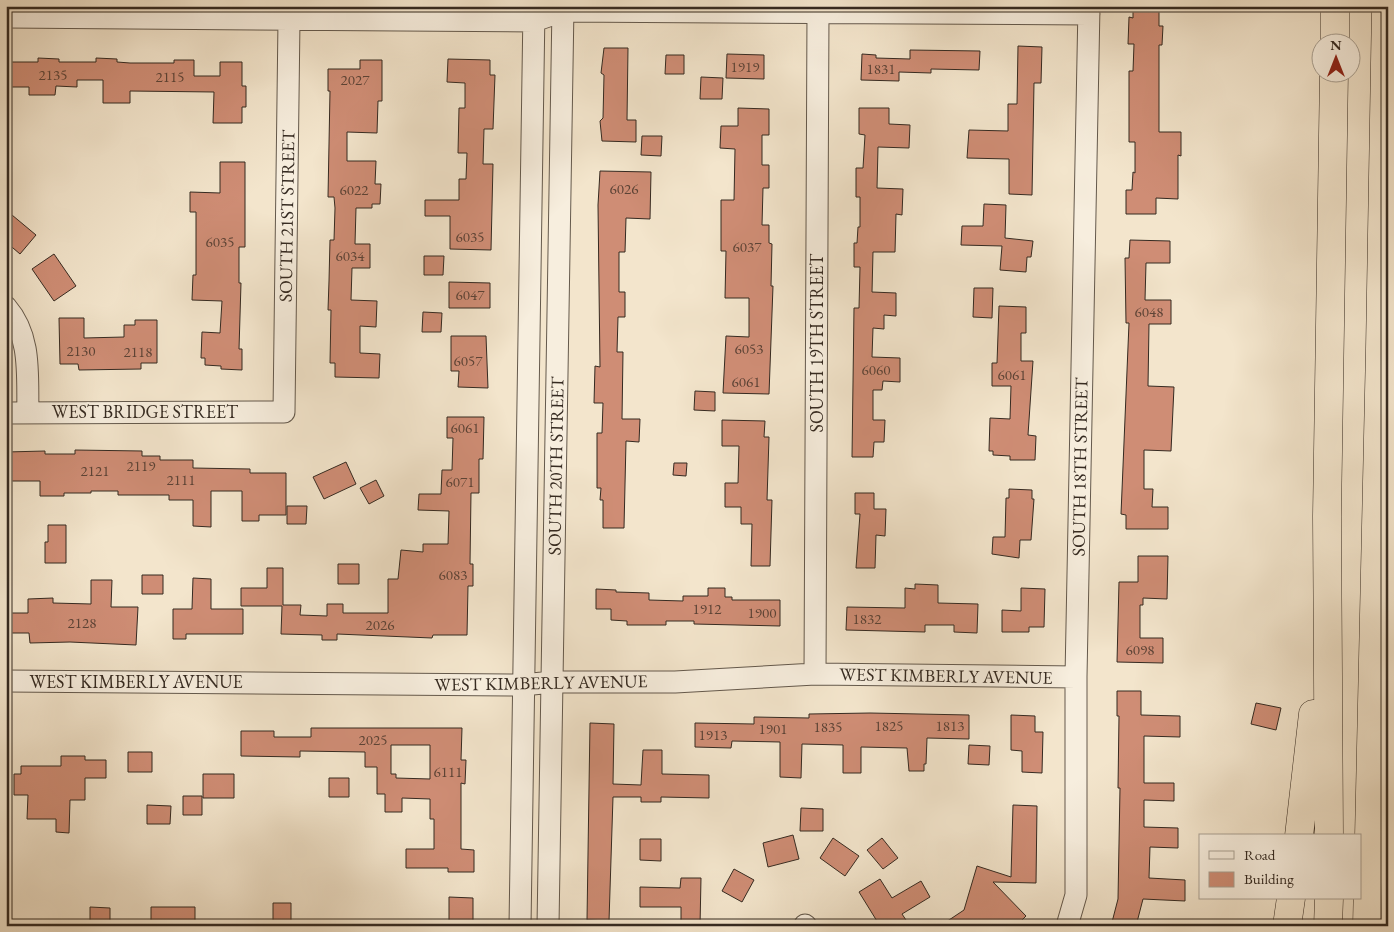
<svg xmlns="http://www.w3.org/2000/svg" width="1394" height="932" font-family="'EB Garamond',serif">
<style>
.building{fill:#cf8d75;stroke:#352a21;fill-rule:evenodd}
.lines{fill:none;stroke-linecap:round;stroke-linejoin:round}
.minor-casing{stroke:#64594c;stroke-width:23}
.highway-casing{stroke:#352a21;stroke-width:29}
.minor{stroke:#f7eede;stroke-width:21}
.highway{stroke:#f3e5cc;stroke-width:28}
.labels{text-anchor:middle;stroke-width:4;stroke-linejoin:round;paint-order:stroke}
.number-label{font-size:15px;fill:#5c4336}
.street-label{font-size:18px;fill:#352a21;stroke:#f7eede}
</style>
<rect width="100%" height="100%" fill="#f3e5cc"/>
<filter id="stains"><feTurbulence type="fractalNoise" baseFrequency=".004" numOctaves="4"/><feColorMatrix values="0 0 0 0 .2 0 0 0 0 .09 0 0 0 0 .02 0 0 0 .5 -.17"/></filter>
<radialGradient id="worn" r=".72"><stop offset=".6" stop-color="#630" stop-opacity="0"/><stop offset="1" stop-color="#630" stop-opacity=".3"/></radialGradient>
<path class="building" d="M1133 6H1159V26H1163L1162 45H1159V132H1181V156L1178 155V199L1156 198V214H1126V190H1132L1133 172 1135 173V142H1129V71H1133L1134 44H1128L1129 17 1133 18Z
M1018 46 1042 47 1041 83H1034L1032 195 1009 194V159L967 158 969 130 1008 131V104H1017Z
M604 48H628L627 120H636V142L602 141 600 121 603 118 604 75 601 73Z
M910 50 980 51 979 70 931 69V73L899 72V81L861 80 862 54 876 55V58L910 59Z
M727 54 764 55V79L726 78Z
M666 55H684V74H665Z
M38 58 59 59V62H96V58L117 59V62L130 63H174V60H194V76H220V62H242V86H246V107H242V123H213L214 92 130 91V103H103V80H77V87L56 86 55 95H29V87H6V62H38Z
M448 59 490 60V75H495L493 129H484L483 164H493L491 250 450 249V216H425V200H459V179H466L467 153H458L459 108H465V83L447 82Z
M360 60H382V101H378L377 133 347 132V161H376L375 184H381L380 204H372V208H356L355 244H370V268H352L351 300 377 301 376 327 360 326V353L380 354 379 378 335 377V363H330L331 310H328L329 281 330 240H334L335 208 334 197H328L330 91H328V69H360Z
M701 77 723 78 722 99H700Z
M738 108 769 109V135H762V165H769V188H763L762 225H769V243L772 244 771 286H773L769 394 723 393 726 336 749 337V298H725L726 251H721V200H734L735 149 720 148 721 126H738Z
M859 108H889V124L910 125 909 148 878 147 877 188 903 189 902 215 896 214 895 252H873L872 292 896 293V316L884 315V329L873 328 872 357 900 358V382L883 381 882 390H873V420H885L884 442H874L873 457H852L854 308H859L860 267H854V243H857L858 227H860V197H856V168H863L865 135 859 134Z
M642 136H662L661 156 641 155Z
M220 162H245V247H239V283H241L239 349H242V370L221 369V366L205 365V358H201L202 332 220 333 222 301 192 300 193 275H196V212H190V192L220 193Z
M600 171 651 172 650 219 626 218 625 252H619V292H625V317H618L617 352H623L622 419H640L639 442 626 441 624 528H603V500H600L601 488H597V433H602L603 403H594L595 366 600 367 598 205Z
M984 204 1006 205 1005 238 1033 241 1031 257H1027L1026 272 1000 270 1002 246 961 245 962 226H983Z
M6 210 36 235 20 254 6 242Z
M1130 240 1170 241V263H1146L1145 300H1171V324H1149L1148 386 1174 387 1171 451 1144 450V489H1153L1152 507H1168V529H1126V515L1121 514 1129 323H1126L1125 258H1129Z
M54 254 76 286 54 301 32 269Z
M424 256H444L443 275H424Z
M449 282 490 283V308H449Z
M974 288H993L992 318 973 317Z
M999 306 1026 307V333H1021V361H1033L1028 435 1036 436 1035 460H1010V456L993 455V451H989L990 418 1010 419 1011 386H992V363H997Z
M423 312 442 313 441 332H422Z
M59 318H84V338L124 337V325H135V320H157V363H141V369L79 370 78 364H60Z
M451 336H486L488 388 458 387 459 371H451Z
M695 391 715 392V411L694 410Z
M447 417H484L483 459H479V493H471L470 564H473V586H468L467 635H433L432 638 337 634V640H322V635L281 634 282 606H241V588H267V568H283V605H301L300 615 327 616V604H343V613H388V579H398L401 550 423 552V544H448L449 511 418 510 419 494H441L442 470H452L453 438H447Z
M722 420 765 421 764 437H769L767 500H772L770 566H751L752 524H741V507H725V483H738L739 446H722Z
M75 450 142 451V456H160V460H193V468L250 469V473H286V515H259V521H242V491H211V527L193 526V500H169V495H118V491H91V493H64V496H40V481H6V452L45 451V454H75Z
M346 462 356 484 324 499 313 477Z
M674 463H687L686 476 673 475Z
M376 480 384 496 369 504 360 488Z
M1009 489 1032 490V499H1034L1031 540H1020L1019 558 992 554 993 537H1005L1006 498H1009Z
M855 493H874V509H886L885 536 876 535 875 568H856L860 514H855Z
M287 506H307L306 524H287Z
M48 525H66V563H45V542H48Z
M1138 556H1168L1167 599 1143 598V605H1140V638H1163V663L1117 662 1119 582H1138Z
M338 564H359V584H338Z
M142 575H163V594H142Z
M193 578 211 579V609H243V634H186V639H173V609H192Z
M91 580H112L111 607H138L136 645 70 642 30 643 29 633H6V613H28V599L53 598V603L91 604Z
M915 584 938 585V603L978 604 977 633 954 632V625H925V632L846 630 847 607 905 608V588L915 589Z
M708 588H725V597H732V600H780V626L694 624V621H666V625H627V621L611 620V609H596V589L616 590V592L649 593V600L683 601V596H708Z
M1021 588 1045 589 1044 627H1029V632H1002V610L1021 611Z
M1117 691H1141V715L1180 716V737L1144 736V783H1174V801L1144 800V827L1178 828V848L1150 847 1149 878 1185 880V901L1143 899 1136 926H1111L1118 899 1120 788H1118L1119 716H1117Z
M1256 703 1281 708 1276 730 1251 724Z
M870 713 969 715V739L927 738 926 764H924V771H909L907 748 861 747V773H843V745L802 744 801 778 780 777V742L732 741 731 748 695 747V723L754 724V717L809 718V714Z
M1011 715 1035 716V732H1043L1042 773 1022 772V751L1011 750Z
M590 723 614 724 613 784 641 785 643 750H662V774L709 775V798L661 797V802H641V797H613L609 921 587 920Z
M311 728H462L461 760H466L465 784 461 783V849L474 850V872H448V868H406V849H434V819H430V799L402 798V812H385V794H377V767H365V752L300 751V757L241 756V731H274V737H311ZM391 745H430V779L396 778V774H391Z
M969 745 990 746 989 765 968 764Z
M128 752H152V772H128Z
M61 756H85V760H106V778H85V800H70L69 833 56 832V819H27L28 795H14V774H21V766H61Z
M203 774H234V798H203Z
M329 778H349V797H329Z
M183 796H202V815H183Z
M147 805 171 806 170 824H147Z
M1013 805 1037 806 1036 883 993 882 1026 916 1016 926H940L964 910 977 866 1011 877Z
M801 808 823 809V831H800Z
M793 835 799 859 768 867 763 843Z
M833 838 859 856 845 876 820 858Z
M882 838 898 858 883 869 867 850Z
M640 839H661V861L640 860Z
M734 869 754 880 742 902 722 891Z
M681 878H701L700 926H681V907H640V887L680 888Z
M880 879 892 898 921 881 930 897 902 914 910 926H880L859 892Z
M449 897 473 898V926H449Z
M273 903H291V922H273Z
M90 907 110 908V926H90Z
M151 907H195V926H151Z"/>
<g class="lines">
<g class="minor-casing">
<path id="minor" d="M6 17 534 21 563 11 1089 14
M6 307C32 337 27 375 28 413
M6 413 284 412 289 20
M815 674 818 12
M6 681 523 685 552 682H675L815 674 1076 677
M805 925 806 926
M520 926 534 9
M548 926 563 6
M1067 926 1076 895V677L1089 6"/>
</g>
<g class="highway-casing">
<path id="highway" d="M1335 42V6
M1299 836 1313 714
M1329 836 1327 516 1334 72
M1287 926 1291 898
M1328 926 1329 898
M1367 926 1380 349 1386 6"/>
</g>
<use href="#minor" class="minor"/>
<use href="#highway" class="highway"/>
</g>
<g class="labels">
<g class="number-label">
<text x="745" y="72">1919</text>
<text x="881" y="74">1831</text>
<text x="53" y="80">2135</text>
<text x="170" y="82">2115</text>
<text x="355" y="85">2027</text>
<text x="624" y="194">6026</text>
<text x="354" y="195">6022</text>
<text x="470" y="242">6035</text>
<text x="220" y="247">6035</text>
<text x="747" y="252">6037</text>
<text x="350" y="261">6034</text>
<text x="470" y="300">6047</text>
<text x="1149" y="317">6048</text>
<text x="749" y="354">6053</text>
<text x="81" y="356">2130</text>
<text x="138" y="357">2118</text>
<text x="468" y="366">6057</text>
<text x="876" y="375">6060</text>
<text x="1012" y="380">6061</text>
<text x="746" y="387">6061</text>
<text x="465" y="433">6061</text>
<text x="141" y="471">2119</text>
<text x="95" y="476">2121</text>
<text x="181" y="485">2111</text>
<text x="460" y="487">6071</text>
<text x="453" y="580">6083</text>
<text x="707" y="614">1912</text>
<text x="762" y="618">1900</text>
<text x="867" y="624">1832</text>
<text x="82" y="628">2128</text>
<text x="380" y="630">2026</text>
<text x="1140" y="655">6098</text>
<text x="889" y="731">1825</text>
<text x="950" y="731">1813</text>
<text x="828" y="732">1835</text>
<text x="773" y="734">1901</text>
<text x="713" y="740">1913</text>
<text x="373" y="745">2025</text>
<text x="448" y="777">6111</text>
</g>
<g class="street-label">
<text transform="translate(287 216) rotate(-89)" y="6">SOUTH 21ST STREET</text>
<text transform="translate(817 343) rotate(-90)" y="6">SOUTH 19TH STREET</text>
<text x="145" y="418">WEST BRIDGE STREET</text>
<text transform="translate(556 466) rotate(-89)" y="6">SOUTH 20TH STREET</text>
<text transform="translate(1080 467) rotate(-89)" y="6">SOUTH 18TH STREET</text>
<text transform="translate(946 676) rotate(1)" y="6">WEST KIMBERLY AVENUE</text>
<text x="136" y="688">WEST KIMBERLY AVENUE</text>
<text transform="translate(541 683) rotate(-1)" y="6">WEST KIMBERLY AVENUE</text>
</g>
</g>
<rect width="1394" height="932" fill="none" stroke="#f3e5cc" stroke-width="25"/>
<rect x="8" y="8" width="1379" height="917" fill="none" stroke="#352a21" stroke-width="2.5"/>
<rect x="12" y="12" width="1369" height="907" fill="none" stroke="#352a21"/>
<rect x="1199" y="834" width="162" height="65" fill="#f7eede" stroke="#a9a092"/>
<rect x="1209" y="851" width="25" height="8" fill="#f7eede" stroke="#a9a092"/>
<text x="1244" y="860" font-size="15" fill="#352a21">Road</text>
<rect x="1209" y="872" width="25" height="15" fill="#cf8d75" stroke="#a9a092"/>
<text x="1244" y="884" font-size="15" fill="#352a21">Building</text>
<g transform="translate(1336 58)"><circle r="24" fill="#f7eede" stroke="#a9a092"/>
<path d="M0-4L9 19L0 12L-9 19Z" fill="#8f2418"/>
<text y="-8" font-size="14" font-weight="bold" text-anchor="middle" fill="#352a21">N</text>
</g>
<rect width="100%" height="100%" filter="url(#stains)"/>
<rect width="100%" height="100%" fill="url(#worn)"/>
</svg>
